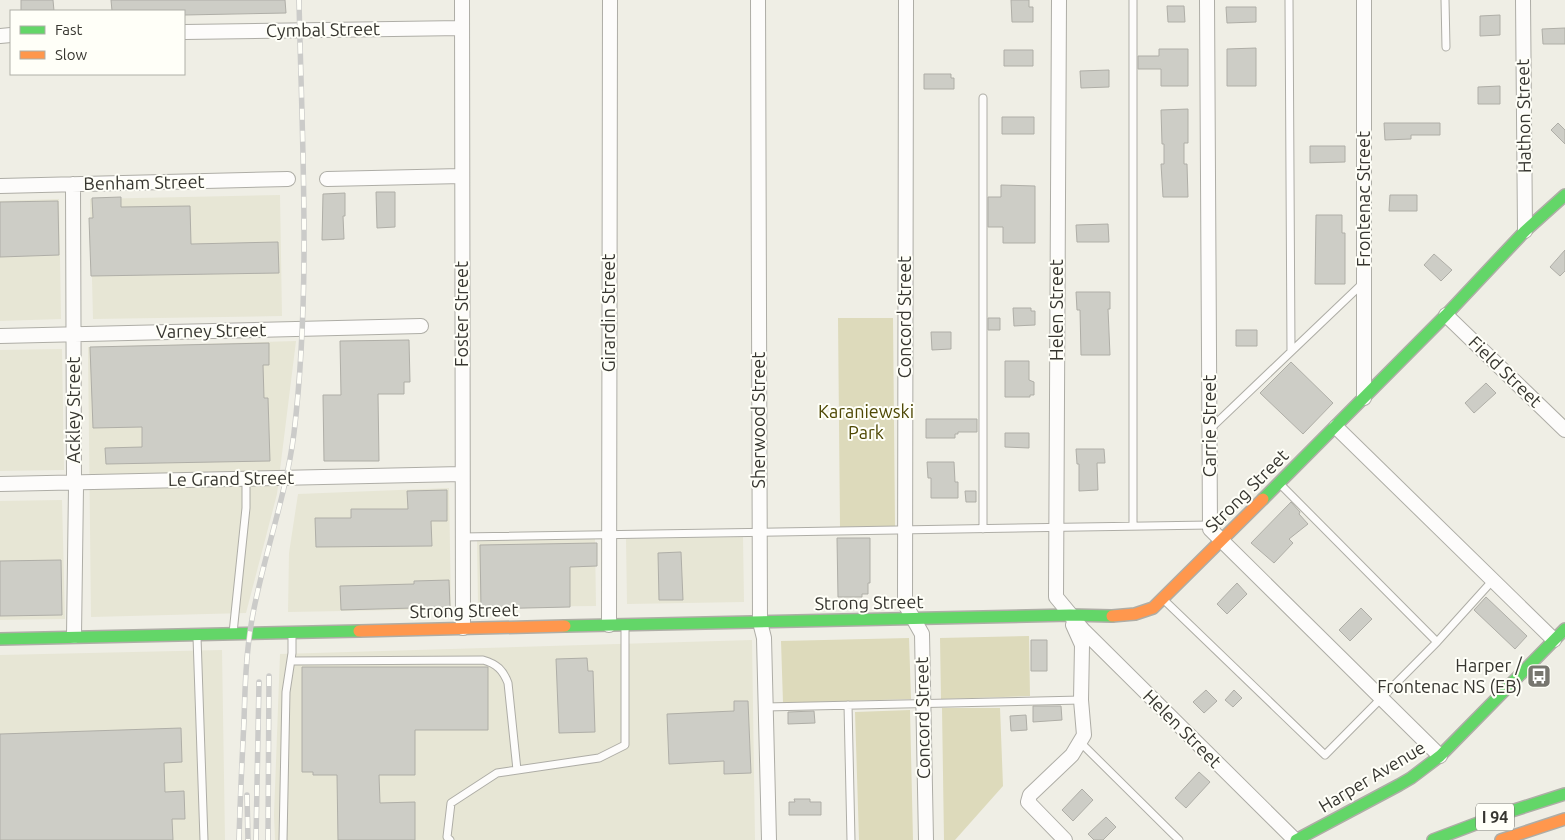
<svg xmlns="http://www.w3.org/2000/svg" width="1565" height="840" font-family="Ubuntu,sans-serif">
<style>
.built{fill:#e7e6d5}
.green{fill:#dddabb}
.building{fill:#cdcdc6;stroke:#afaea7}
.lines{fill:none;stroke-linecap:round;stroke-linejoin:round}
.lane-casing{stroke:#aeada6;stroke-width:9}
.street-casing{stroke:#aeada6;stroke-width:16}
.fast-casing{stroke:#aeada6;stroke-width:14}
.slow-casing{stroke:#aeada6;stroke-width:14}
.lane{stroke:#fdfcfb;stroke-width:7}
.street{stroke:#fdfcfb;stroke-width:14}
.fast{stroke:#63d668;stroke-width:11}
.slow{stroke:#ff974d;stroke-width:11}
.rail-casing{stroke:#cbcbc9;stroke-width:5.5}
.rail{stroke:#fffff8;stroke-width:4;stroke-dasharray:11;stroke-linecap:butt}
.labels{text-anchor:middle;stroke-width:4;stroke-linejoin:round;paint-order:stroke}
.shield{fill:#fffff8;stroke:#73726c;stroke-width:1}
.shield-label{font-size:16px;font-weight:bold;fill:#373630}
.street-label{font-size:18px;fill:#373630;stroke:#fffff8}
.park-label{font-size:18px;fill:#4e4804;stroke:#fffff8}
.poi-label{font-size:18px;fill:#373630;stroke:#fffff8;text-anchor:end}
</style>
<rect width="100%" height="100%" fill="#efeee5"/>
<path class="built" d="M280 195 282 316 93 319 90 199Z
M59 199 61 319 0 321V201Z
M296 341 277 494 246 613 91 617 88 347Z
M62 349 64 470 0 471V350Z
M449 488 451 609 288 612 289 553 298 494Z
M62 500 65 619 0 620V501Z
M743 537 744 602 627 604 626 539Z
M595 539 596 606 478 607 477 541Z
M752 640 755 840H275L274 815 280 654Z
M222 650 225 840H0V655Z"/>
<path class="green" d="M838 318H893L895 526 840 527Z
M1029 636 1030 696 941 699 940 638Z
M909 638 911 699 783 703 781 641Z
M942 708H1000L1003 786 955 840H944Z
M910 710 913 840H859L855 712Z"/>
<path class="building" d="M21 0H53L54 11H21Z
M111 0H285L286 13 184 15V11H112Z
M1011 0H1029V7H1033V22H1012Z
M1167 6H1184L1185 22H1168Z
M1226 7H1256V22L1227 23Z
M1500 15V35L1480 36V16Z
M1565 28V44H1543L1542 29Z
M1256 48V86H1227V49Z
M1159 49H1188V86H1161V69H1138V56H1159Z
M1004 50H1033V66H1004Z
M1109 70V87L1081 88 1080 71Z
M924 74H951V78H954V89H924Z
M1500 86V104H1478V87Z
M1188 109V143H1184V164H1187L1188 197H1163L1161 164H1164V144H1162L1161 110Z
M1002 117H1034V134H1002Z
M1384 123H1440V135H1411V139L1385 140Z
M1558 123 1565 130V144L1551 130Z
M1310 146H1345V162L1310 163Z
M1001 185 1035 186V243H1003V227H988V197H1001Z
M376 192H395V227L377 228Z
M345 193V216H343L344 239 322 240 323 194Z
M1390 195H1417V211H1389Z
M121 197V207L190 206 191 244 278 242 279 273 91 276 89 218H93L92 198Z
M58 201 59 255 0 257V202Z
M1316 215H1342V233H1345V284H1315Z
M1108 224 1109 242H1077L1076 225Z
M1565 250V271L1560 276 1550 267Z
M1434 254 1452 270 1441 281 1424 265Z
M1076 292H1110V309H1108L1110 355H1081L1080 310H1077Z
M1013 308H1031V311H1035V325L1014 326Z
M988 318H1000V330H988Z
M1236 330H1257V346H1236Z
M931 332H951V349L932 350Z
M409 340 410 382H404V394H378L379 461H324L323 395H341L340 341Z
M269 343V365H263L264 398H268L270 461 106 464 105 448 142 447V427L93 428 90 347Z
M1005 361H1029V380L1034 382V395H1030V397H1005Z
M1291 362 1333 403 1303 434 1260 393Z
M1486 383 1496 393 1474 413 1465 403Z
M926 419H977V432H958V434H955V438H926Z
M1005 433H1029V448L1005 447Z
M1076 449H1104L1105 463H1097L1098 490 1079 491V464H1077Z
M927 462H954L955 482H958V498H931V478H928Z
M447 490V521H431L432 546 316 547 315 518H351V509H408L407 491Z
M965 491H976V502H966Z
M1291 502 1300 512 1299 514 1308 524 1289 539 1293 543 1274 563 1251 543Z
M837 538H870V583H868V594H862V597H838Z
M597 543V566L570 567V607L481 609 480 545Z
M681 552 683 600H659L658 553Z
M61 560 62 615 0 616V561Z
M449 580 450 607 341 610 340 586 414 584V581Z
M1237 583 1247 594 1227 614 1217 604Z
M1486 597 1527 636 1515 649 1474 610Z
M1361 608 1372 619 1350 641 1339 630Z
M1031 640H1047V671H1031Z
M587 658 588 671H593L595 732 559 733 556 659Z
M302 667H488V730H415V775H379L380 803 415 802V840H338L337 775H313V772H302Z
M1206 690 1217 701 1204 713 1193 702Z
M1234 690 1242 698 1233 707 1225 700Z
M734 701H748L751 773 724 774V761L669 764 667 714 734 711Z
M1033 706H1061L1062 720 1033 722Z
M814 711 815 723 788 724V712Z
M1026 715 1027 730 1011 731 1010 716Z
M181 728 182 762 164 763 165 792 184 791 185 819H172L173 840H0V734Z
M1199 772 1210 782 1186 808 1175 798Z
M1082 789 1093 800 1073 821 1062 810Z
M794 799H810V802H821V815H789V802H795Z
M1106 817 1116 827 1103 840H1094L1088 834Z"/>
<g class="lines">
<g class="lane-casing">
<path id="lane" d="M1133 0V526
M1289 0 1291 351
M1445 0 1446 47
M1210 429 1363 283
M1280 484 1437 642
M983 529V98
M462 537 1210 525
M1163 599 1325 755 1437 642 1493 580
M233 633 246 508V479
M197 637 204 840
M291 661 483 660C497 664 503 670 508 683L517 770
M848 705 851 840
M765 707 1081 700
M1081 743 1179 840
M283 840 286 692 292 653V633
M450 840 447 837 451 803 497 773 599 758 625 745V626"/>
</g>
<g class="street-casing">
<path id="street" d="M462 0 463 628
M758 0 760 622 764 638 769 840
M906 0 905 604 922 634 926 840
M1059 0 1056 597 1071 615
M1207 0 1210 529 1440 756
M1364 0V398
M1523 0 1525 231
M184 32 462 28
M0 36 11 35
M327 179 462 176
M73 184 74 478 76 487 74 636
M0 186 288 179
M1446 315 1565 430
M0 336 421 326
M1336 427 1554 640
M0 484 462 474
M1070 615 1084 631 1295 840
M609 625 610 0
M1065 840 1028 802 1030 795 1072 755 1084 735 1081 700 1082 645 1073 625"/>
</g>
<g class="fast-casing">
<path id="fast" d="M1263 499 1446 315 1525 231 1565 195
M565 626 1070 615 1112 616
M0 639 359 631
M1296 840 1399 785 1411 778 1440 756 1565 629
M1433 840 1502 814 1565 794"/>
</g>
<g class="slow-casing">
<path id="slow" d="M1112 616 1135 614 1153 608 1263 499
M359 631 565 626
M1501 840 1565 819"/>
</g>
<use href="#lane" class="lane"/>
<use href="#street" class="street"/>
<use href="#fast" class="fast"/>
<use href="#slow" class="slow"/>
<g class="rail-casing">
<path id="rail" d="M247 795 248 840
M239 840C240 800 242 761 244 721 245 687 246 653 252 619 263 557 286 497 294 433 311 290 302 144 299 0
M256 840 259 682
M268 840 269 676"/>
</g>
<use href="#rail" class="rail"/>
</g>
<defs>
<g id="bus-square" transform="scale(1.25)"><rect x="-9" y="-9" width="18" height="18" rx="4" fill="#77766f" stroke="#fffff8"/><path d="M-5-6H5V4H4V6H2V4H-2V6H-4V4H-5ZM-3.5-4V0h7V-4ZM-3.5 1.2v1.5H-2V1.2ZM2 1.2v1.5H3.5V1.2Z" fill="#fff"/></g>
</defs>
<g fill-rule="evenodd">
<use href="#bus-square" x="1539" y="676"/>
</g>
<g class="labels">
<rect class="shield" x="1476" y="803.5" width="38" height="27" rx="4"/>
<g class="shield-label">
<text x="1495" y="823">I 94</text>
</g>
<g class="street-label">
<text transform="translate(323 30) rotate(-1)" y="6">Cymbal Street</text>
<text transform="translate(1524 116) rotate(-91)" y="6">Hathon Street</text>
<text transform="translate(144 183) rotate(-1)" y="6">Benham Street</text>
<text transform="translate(1364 199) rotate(-90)" y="6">Frontenac Street</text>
<text transform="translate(1057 310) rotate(-90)" y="6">Helen Street</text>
<text transform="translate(609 313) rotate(-90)" y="6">Girardin Street</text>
<text transform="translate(462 314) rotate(-90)" y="6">Foster Street</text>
<text transform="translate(905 317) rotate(-90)" y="6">Concord Street</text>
<text transform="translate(211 331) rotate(-1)" y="6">Varney Street</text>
<text transform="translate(1505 372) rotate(44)" y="6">Field Street</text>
<text transform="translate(74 410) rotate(-90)" y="6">Ackley Street</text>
<text transform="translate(759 420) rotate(-90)" y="6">Sherwood Street</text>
<text transform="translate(1210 426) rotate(-90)" y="6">Carrie Street</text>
<text transform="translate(231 479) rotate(-1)" y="6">Le Grand Street</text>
<text transform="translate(1247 491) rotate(-45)" y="6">Strong Street</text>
<text transform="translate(869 603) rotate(-1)" y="6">Strong Street</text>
<text transform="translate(464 611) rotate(-1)" y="6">Strong Street</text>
<text transform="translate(923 718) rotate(-91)" y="6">Concord Street</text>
<text transform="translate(1182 729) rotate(45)" y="6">Helen Street</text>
<text transform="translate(1372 777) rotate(-31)" y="6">Harper Avenue</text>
</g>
<g class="park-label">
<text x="866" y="418">Karaniewski<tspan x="866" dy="21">Park</tspan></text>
</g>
<g class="poi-label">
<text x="1522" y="672">Harper /<tspan x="1522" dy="21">Frontenac NS (EB)</tspan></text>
</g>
</g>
<rect x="10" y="10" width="175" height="65" fill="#fffff8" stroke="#afafa8"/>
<rect x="20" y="26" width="25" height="8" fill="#63d668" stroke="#afafa8"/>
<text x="55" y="35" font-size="15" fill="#373630">Fast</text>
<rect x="20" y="51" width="25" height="8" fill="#ff974d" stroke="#afafa8"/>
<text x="55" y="60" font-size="15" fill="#373630">Slow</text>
</svg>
